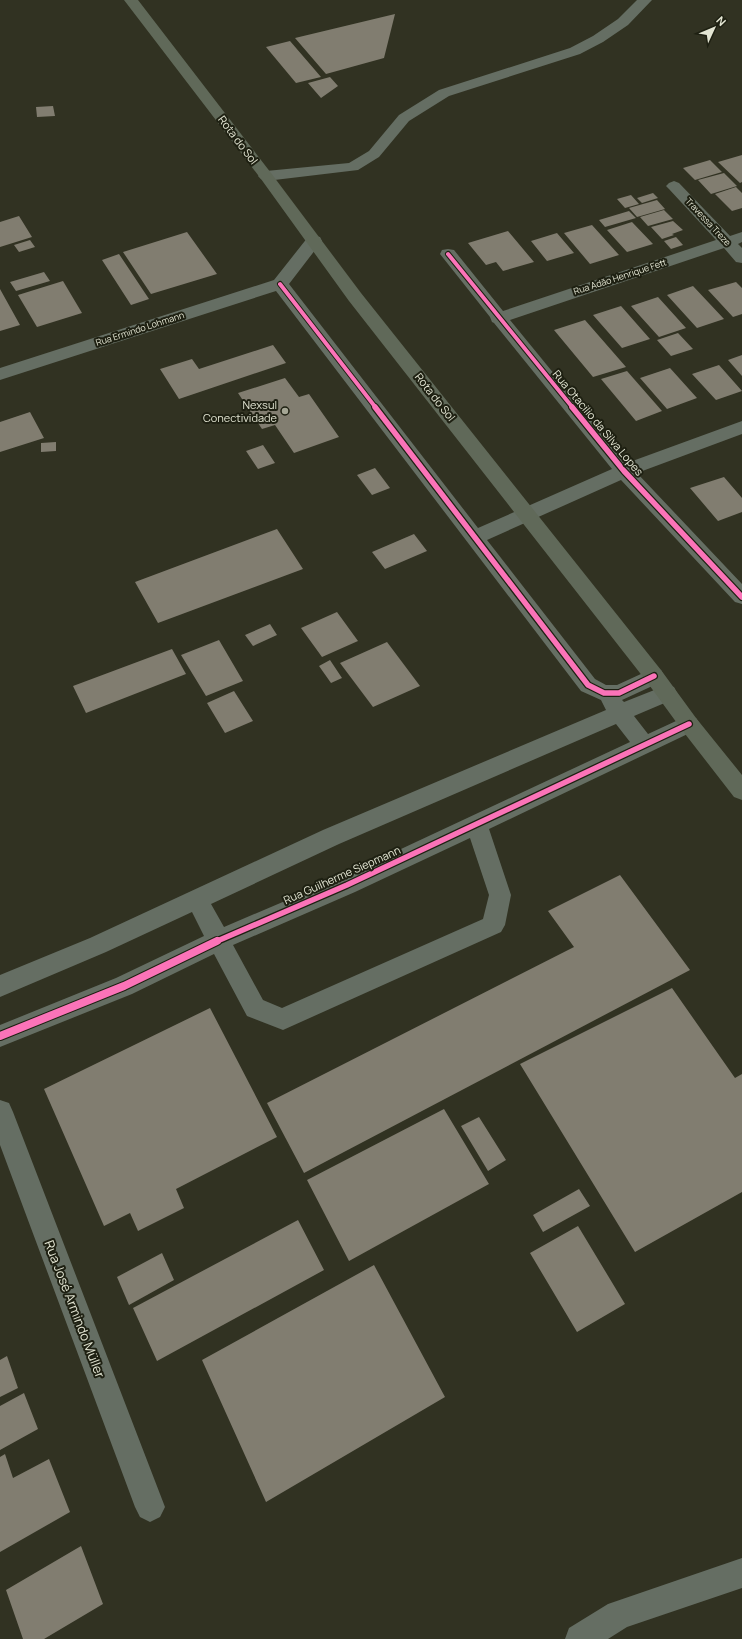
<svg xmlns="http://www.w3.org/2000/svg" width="742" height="1639" font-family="Manrope,sans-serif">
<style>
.building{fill:#817d70}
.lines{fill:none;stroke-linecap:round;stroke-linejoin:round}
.minor{fill:#656e63;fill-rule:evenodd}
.highway{fill:#606959;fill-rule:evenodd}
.cycleway-far2-casing{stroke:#1e2012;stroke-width:6}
.cycleway-far1-casing{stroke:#1e2012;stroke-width:8}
.cycleway-casing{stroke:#1e2012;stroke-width:10}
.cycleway-far2{stroke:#fb73b8;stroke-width:4}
.cycleway-far1{stroke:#fb73b8;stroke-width:5.5}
.cycleway{stroke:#fb73b8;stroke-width:8}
.poi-dot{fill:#a5a695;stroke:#1e2012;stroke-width:1.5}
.labels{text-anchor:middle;stroke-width:4;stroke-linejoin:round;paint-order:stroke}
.far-street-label{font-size:9px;fill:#e3e5d3;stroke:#1e2012}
.street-label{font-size:11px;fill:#e3e5d3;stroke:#1e2012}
.poi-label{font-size:11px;fill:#e3e5d3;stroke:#1e2012;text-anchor:end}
.near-street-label{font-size:13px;fill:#e3e5d3;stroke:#1e2012}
</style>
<rect width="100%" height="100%" fill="#313222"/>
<path class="building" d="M395 14 384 58 326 74 295 38Z
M290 41 321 77 296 83 266 47Z
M330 77 338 86 321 98 308 83Z
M53 106 55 116 37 117 36 107Z
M742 155V182L740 183 718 162Z
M710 160 722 172 695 180 683 168Z
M724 173 737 186 711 194 698 180Z
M736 187 742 193V208L732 211 715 194Z
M653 193 658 198 642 203 637 198Z
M631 195 639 204 625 208 617 199Z
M657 200 665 209 637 217 629 208Z
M664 210 673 219 648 226 640 217Z
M629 211 636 218 605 227 599 220Z
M19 216 32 237 0 247V222Z
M673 221 683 230 672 234 674 235 662 239 651 227Z
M632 222 653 244 627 252 607 230Z
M592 225 619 255 590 264 564 233Z
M508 231 534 262 503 271 496 262 486 265 468 243Z
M187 232 217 274 151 294 123 252Z
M557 233 574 253 547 261 531 241Z
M676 237 683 245 671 249 664 241Z
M30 240 35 247 19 252 14 245Z
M119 254 149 299 131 305 102 260Z
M44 272 50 281 16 291 10 282Z
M63 281 82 313 37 327 18 295Z
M736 282 742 288V314L733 317 708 290Z
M693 286 724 319 697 328 667 295Z
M0 289 20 325 0 331Z
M658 297 686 328 659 337 631 306Z
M621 306 650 339 622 348 593 315Z
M585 320 626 367 593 377 554 330Z
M678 333 693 349 671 356 657 340Z
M273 345 286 363 179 399 160 369 192 359 199 369Z
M742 355V376L728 360Z
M719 365 742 391 716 400 692 374Z
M670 368 697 398 667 409 640 378Z
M627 371 662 411 636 421 601 379Z
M285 378 299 397 309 394 339 437 294 453 275 425 262 429 238 393Z
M30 412 44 438 0 452V422Z
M56 442V451L41 452V443Z
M263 445 275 463 258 469 246 451Z
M375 468 390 488 372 495 357 475Z
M724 477 742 498V512L718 521 690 488Z
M277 529 303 569 158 623 135 582Z
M414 534 427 551 385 569 372 552Z
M337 612 358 641 322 657 301 628Z
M270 624 277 635 253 646 245 635Z
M219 640 243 681 206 696 181 655Z
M387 642 420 686 373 707 340 663Z
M172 649 186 674 86 713 73 686Z
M330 660 342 678 331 683 319 666Z
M234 691 253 721 225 733 207 703Z
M620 875 690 970 304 1173 267 1103 574 947 548 911Z
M672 988 735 1078 742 1074V1192L635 1252 520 1064Z
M210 1008 277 1137 176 1189 184 1208 138 1231 130 1213 104 1226 44 1089Z
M444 1109 489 1184 349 1261 307 1180Z
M479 1117 506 1160 488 1171 461 1126Z
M579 1189 590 1206 543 1232 533 1215Z
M298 1220 324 1270 157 1361 133 1308Z
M578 1226 625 1304 577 1332 530 1253Z
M162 1253 174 1280 129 1305 117 1277Z
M374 1265 445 1397 266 1502 202 1360Z
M7 1356 18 1388 0 1397V1360Z
M24 1393 38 1429 0 1450V1406Z
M5 1454 13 1478 49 1459 70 1512 0 1552V1457Z
M81 1546 103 1604 44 1639H23L6 1590Z"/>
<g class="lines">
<path class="minor" d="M637 0H652L628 25 603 42 580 54 449 96 409 121 379 157 358 170 266 181 261 179 258 176 261 173 266 171 349 163 369 151 399 115 439 90 570 48 593 36 618 19Z
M674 181 679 183 730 236 742 232V242L738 244 742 248V263L736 262 724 248 510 320 627 463 742 421V434L637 473 742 584V604L735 602 621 480 487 540 595 679 606 685H617L654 668 661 670 664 676 661 682 622 700 624 702 667 685 674 687 677 693 674 699 634 716 648 734 689 715 696 718 700 724 696 730 489 829 511 895 505 925 501 932 283 1030 247 1016 214 954 132 994 0 1047V1025L116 978 204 936 192 912 106 952 0 997V975L90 938 323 830 606 710 601 700 581 691 276 291 0 380V368L274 280 308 237 314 236 320 237 322 241 289 284 478 528 612 469 494 323 492 322 490 317 440 254 442 250 448 249 454 250 503 311 716 240 669 189 666 186 669 183ZM616 724 630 742 339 878 224 927 211 904 339 844ZM470 838 489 895 483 919 282 1008 263 1000 233 945 355 892Z
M0 1100 9 1103 13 1112 165 1507 160 1517 150 1522 140 1517 135 1507 0 1145Z
M742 1558V1588L627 1627 608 1639H565L569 1628 608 1604Z"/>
<path class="highway" d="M124 0H138L271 173 361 293 661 670 696 718 742 775V800L734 797 682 730 647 682 349 301 261 179Z"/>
<g class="cycleway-far2-casing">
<path id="cycleway-far2" d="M448 254 573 408
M280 284 376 408"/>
</g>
<g class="cycleway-far1-casing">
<path id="cycleway-far1" d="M375 407 588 685 604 693H619L654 676
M572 407 624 471 742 597
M215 942 347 885 689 724"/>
</g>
<g class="cycleway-casing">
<path id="cycleway" d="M0 1036 124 986 217 941"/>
</g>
<use href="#cycleway-far2" class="cycleway-far2"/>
<use href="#cycleway-far1" class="cycleway-far1"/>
<use href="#cycleway" class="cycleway"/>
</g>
<circle class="poi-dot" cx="285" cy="411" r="4"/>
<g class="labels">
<g class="far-street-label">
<text transform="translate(708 222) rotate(47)" y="3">Travessa Treze</text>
<text transform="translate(620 277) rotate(-18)" y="3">Rua Adão Henrique Fett</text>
<text transform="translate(140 329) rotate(-18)" y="3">Rua Ermindo Lohmann</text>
</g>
<g class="street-label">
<text transform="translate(238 140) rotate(53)" y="4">Rota do Sol</text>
<text transform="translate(435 397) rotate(52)" y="4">Rota do Sol</text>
<text transform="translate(598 423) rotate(50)" y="4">Rua Otacilio da Silva Lopes</text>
<text transform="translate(342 875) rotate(-24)" y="4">Rua Guilherme Siepmann</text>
</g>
<g class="poi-label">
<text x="277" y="409">Nexsul<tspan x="277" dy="13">Conectividade</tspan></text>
</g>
<g class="near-street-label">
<text transform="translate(75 1309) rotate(69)" y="5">Rua José Armindo Müller</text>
</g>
</g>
<g transform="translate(714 28) rotate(46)" stroke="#1e2012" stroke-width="3" paint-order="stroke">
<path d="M0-3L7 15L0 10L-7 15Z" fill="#e3e5d3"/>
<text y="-6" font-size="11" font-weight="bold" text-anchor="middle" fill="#e3e5d3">N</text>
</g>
</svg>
